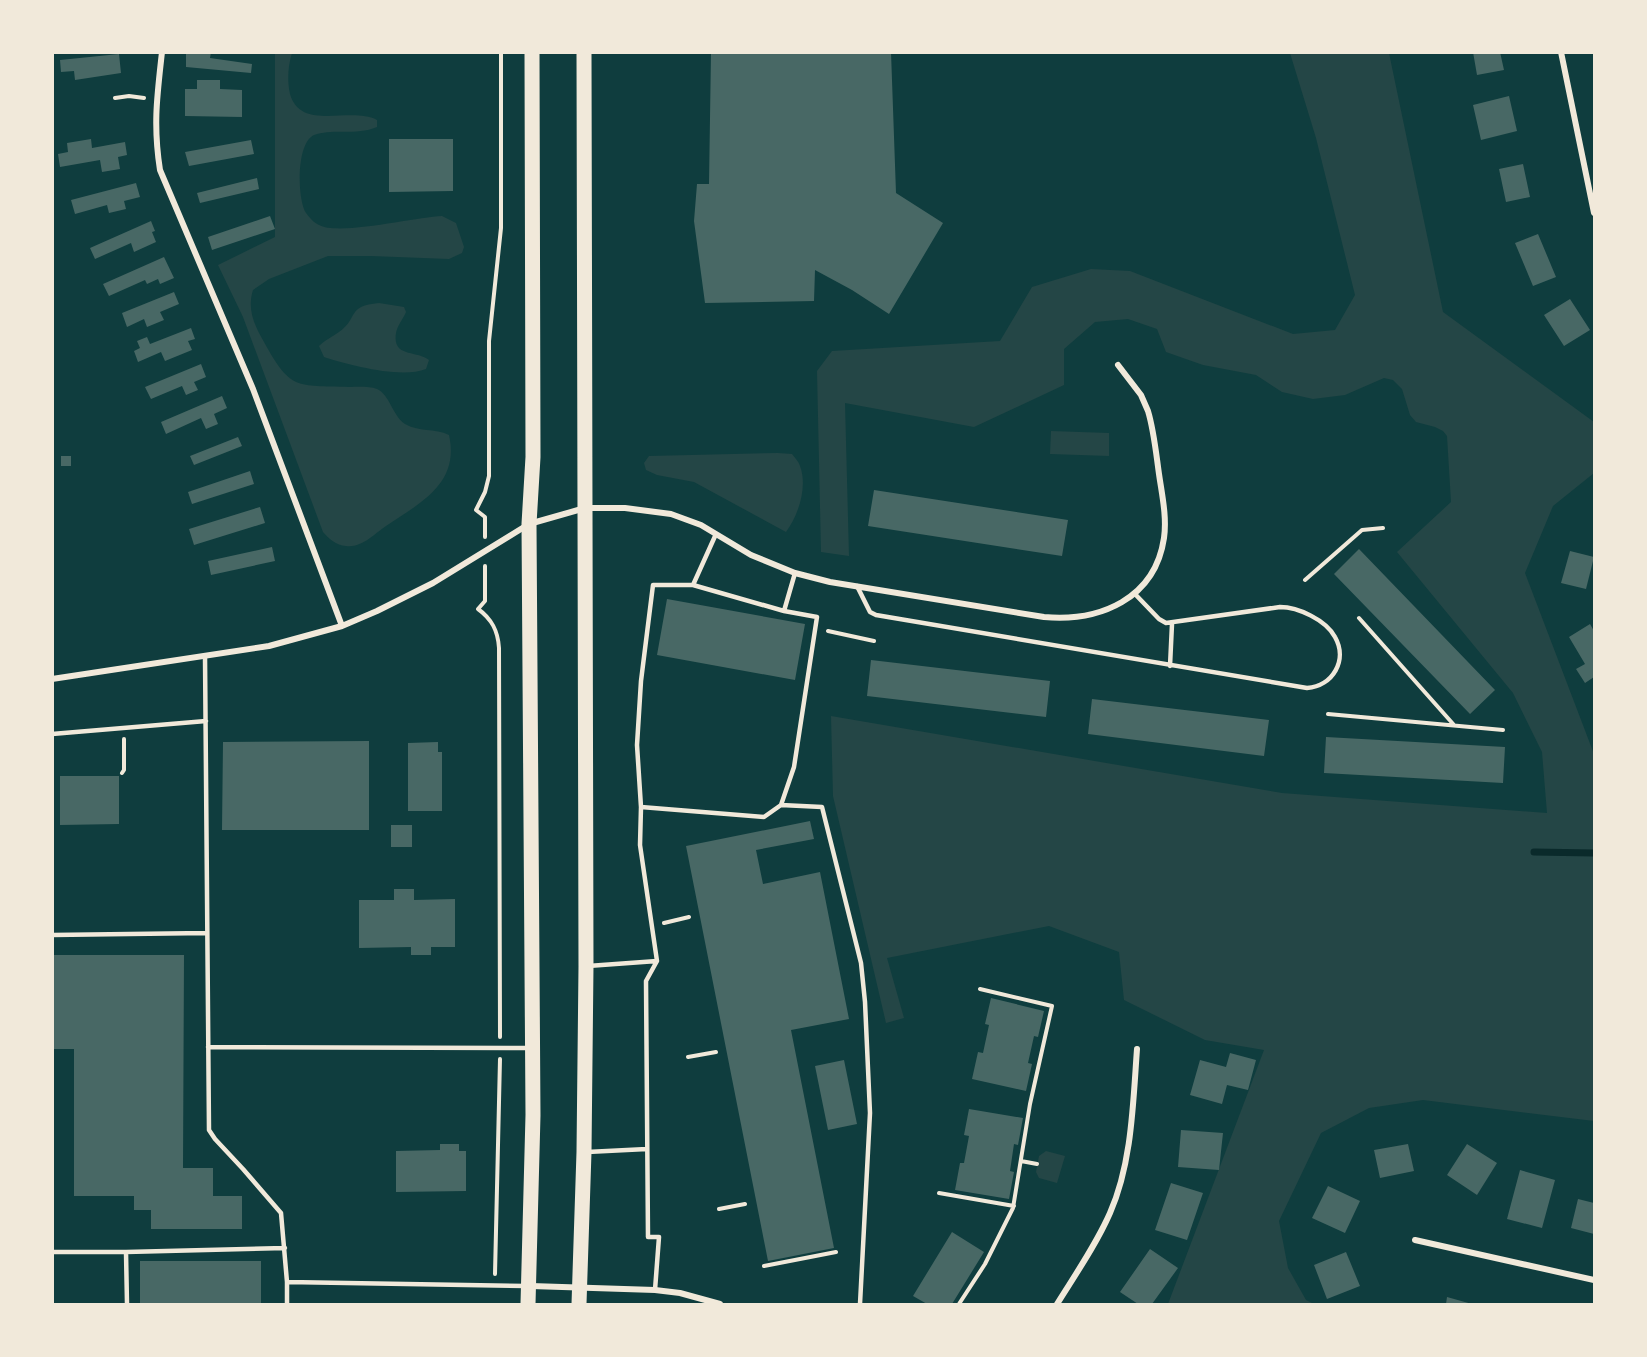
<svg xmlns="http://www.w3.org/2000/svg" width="1647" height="1357" font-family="'Nunito Sans',sans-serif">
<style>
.green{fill:#244646}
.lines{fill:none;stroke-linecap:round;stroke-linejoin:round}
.stream{stroke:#0a2a2b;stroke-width:7}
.building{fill:#486865}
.path{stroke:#f1e9da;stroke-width:4}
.service{stroke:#f1e9da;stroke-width:4.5}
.minor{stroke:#f1e9da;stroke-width:6}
.primary{stroke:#f1e9da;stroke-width:15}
</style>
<rect width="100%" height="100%" fill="#0f3d3e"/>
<path class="green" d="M275 53H292C288 66 287 80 290 94 301 132 350 106 377 120V127C355 136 333 128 314 135 296 143 297 199 306 213 309 217 314 223 319 225 339 236 416 217 442 216L456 223 464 247 462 253 449 259 371 256H328L269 279 253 290C247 309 254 325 264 342 291 391 296 385 349 387 357 387 369 386 377 389 390 395 392 415 405 424 418 432 435 428 449 435 460 484 420 503 386 526 374 534 362 548 346 546 336 545 329 539 323 532L243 317 218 265 275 237Z
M1290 53H1389L1443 312 1594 422V473L1553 506 1525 573 1594 754V1121L1423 1100 1369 1108 1321 1133 1279 1221 1288 1268 1306 1300 1314 1304H1168L1264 1050 1205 1040 1124 1000 1119 952 1049 926 887 958 904 1018 886 1023 833 796 831 716 1282 793 1547 813 1542 752 1513 693 1397 552 1451 502 1447 436 1443 431 1435 427 1416 422 1410 415 1402 389 1393 380 1384 378 1345 395 1313 399 1282 392 1256 375 1203 365 1166 352 1157 329 1128 319 1095 322 1064 349V385L974 427 845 403 849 556 821 552 817 371 832 351 1000 341 1032 287 1091 269 1130 271 1293 334 1335 330 1355 295 1316 138Z
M379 303 404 307 406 312C403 319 397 326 396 333 392 358 417 350 429 360L426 369C401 379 349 365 324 357L319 346C325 340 332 337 339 332 359 318 346 306 379 303Z
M1051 431 1109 433V456L1050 454Z
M778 453 792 454C795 458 799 462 800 466 808 487 798 516 786 532L694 482 657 475 646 470 644 463 649 456Z
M1046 1151 1065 1156 1057 1183 1039 1178 1036 1172 1039 1156Z"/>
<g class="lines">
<path class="stream" d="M1534 852 1594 853"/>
</g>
<path class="building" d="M186 52H211L210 58 252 64 251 73 186 67Z
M711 52H891L896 193 943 223 889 314 852 290 815 270 814 301 705 303 694 221 697 184H709Z
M1473 52H1500L1504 70 1477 75Z
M119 54 121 73 75 80 74 71 61 72 60 60Z
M197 80H220V89L242 90V117L185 116V89H197Z
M1509 96 1517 131 1481 140 1473 105Z
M91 139 92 148 125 142 127 155 118 157 120 169 102 172 100 160 60 167 58 154 68 152 67 143Z
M389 139H453V191L389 192Z
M251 140 254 154 189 166 185 152Z
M1523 164 1530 197 1506 202 1499 169Z
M257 178 259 189 200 203 197 193Z
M136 183 140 197 124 201 126 209 109 213 107 205 75 214 71 200Z
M270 216 275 229 212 250 208 237Z
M151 221 155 231 152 232 156 242 134 252 131 243 95 259 90 248Z
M1538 234 1556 277 1533 286 1515 243Z
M164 257 174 278 160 284 158 279 147 284 145 280 109 296 103 284Z
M174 292 179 304 160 312 164 320 147 327 144 319 127 327 122 313Z
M1570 299 1590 330 1564 346 1544 315Z
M191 328 195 339 188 341 192 350 165 361 161 352 138 362 134 351 140 348 137 341 147 337 150 344Z
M201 364 206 377 194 382 198 390 186 395 182 386 151 399 145 387Z
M222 396 227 408 214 414 218 424 206 429 201 418 166 434 161 422Z
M238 437 242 446 194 465 190 456Z
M61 456H71V466H61Z
M250 471 254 484 192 504 188 492Z
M874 490 1068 520 1062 556 868 526Z
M260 507 265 523 194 545 189 529Z
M272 547 275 561 211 575 208 561Z
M1359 549 1495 690 1470 714 1334 574Z
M1570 551 1594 557 1586 589 1561 583Z
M667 599 805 624 795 680 657 655Z
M1590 624 1594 631V677L1585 683 1576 669 1585 664 1569 637Z
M871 660 1050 681 1046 717 867 696Z
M1092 699 1269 720 1264 756 1088 734Z
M1326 737 1505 747 1503 783 1324 773Z
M369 741V830H222L223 742Z
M438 742V752H442V811H408V743Z
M60 776H119V824L60 825Z
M810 821 814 839 756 850 763 884 820 872 849 1019 791 1030 834 1248 768 1261 686 846Z
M391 825H412V847H391Z
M394 889H414V900L455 899V947H431V955H411V947L359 948V900H394Z
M52 955H184L183 1168H213V1196H242V1229H151V1210H134V1196H74V1049H52Z
M991 998 1044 1011 1038 1037 1034 1036 1028 1063 1032 1064 1026 1091 972 1079 978 1052 983 1053 989 1025 985 1024Z
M1230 1053 1256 1060 1248 1090 1227 1085 1222 1104 1190 1095 1200 1060 1226 1067Z
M844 1060 857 1124 828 1130 815 1066Z
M969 1109 1023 1118 1018 1145 1014 1144 1010 1171 1014 1172 1009 1199 955 1190 960 1163H964L969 1136 964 1135Z
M1181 1130 1223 1133 1219 1170 1178 1167Z
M440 1144H459V1151H466V1191L396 1192V1151L440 1150Z
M1408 1144 1414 1171 1380 1178 1374 1150Z
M1467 1144 1497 1163 1477 1195 1447 1175Z
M1520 1170 1555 1180 1542 1228 1507 1219Z
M1171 1183 1203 1193 1187 1240 1155 1230Z
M1328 1186 1360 1201 1345 1233 1312 1218Z
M1578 1199 1594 1203V1234L1571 1228Z
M952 1232 984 1252 952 1304H927L913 1296Z
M1150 1249 1178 1268 1152 1304H1138L1120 1292Z
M1346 1252 1360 1286 1327 1299 1314 1265Z
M140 1261H261V1304H140Z
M1447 1297 1472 1304H1446Z"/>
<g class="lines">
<path class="path" d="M115 98 129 96 144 98
M485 537V517L476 510 485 492 489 476V341L501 228V52
M485 566V601L478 609C492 619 498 631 499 648L500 1037
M1305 580 1362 530 1383 528
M1359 618 1454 725
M828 631 874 641
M1328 714 1503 730
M122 773 124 770V739
M664 923 689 917
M688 1057 716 1052
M1021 1161 1037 1164
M939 1193 1014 1206
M719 1209 745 1204
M764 1266 836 1252
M495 1274 500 1059
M959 1304 985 1264 1013 1208 1030 1104 1052 1006 980 989"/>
<path class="service" d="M857 586 870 612 876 615 1307 688C1333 686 1348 660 1335 637 1326 620 1298 607 1280 607L1166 623 1159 619 1134 593
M784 611 795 573
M205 656 209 1130 215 1139 243 1169 281 1213 287 1282
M1170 666 1172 624
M52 734 206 721
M781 805 822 807 861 963 865 1002 870 1113 860 1304
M641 807 764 817 781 805 794 767 817 617 784 611 693 585
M52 935 207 933
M588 966 657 961
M208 1047 529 1048
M587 1152 647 1149
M52 1252H126
M655 1290 659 1237H648L646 981 657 961 640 845 641 807 637 745 641 681 653 585H693L716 534
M127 1304 126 1252 285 1248
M287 1304V1282L526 1286"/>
<path class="minor" d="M162 52C157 97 153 125 160 170L253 389 342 626
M1561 52 1594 213
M52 679 269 646 342 626 377 611 433 583 529 524 585 508H625L671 514 701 525 751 555 795 573 830 582 1044 617C1100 622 1155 599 1164 538 1167 517 1162 495 1159 474 1156 453 1154 431 1148 411L1141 395 1118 365
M1415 1240 1594 1280
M531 1286 655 1290 680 1293 720 1304
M1057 1304C1075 1275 1096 1245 1110 1213 1132 1163 1133 1103 1137 1049"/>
<path class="primary" d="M528 1304 533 1115 529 524 533 457 532 52
M579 1304 584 1152 586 966 584 52"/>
</g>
<rect width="1647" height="1357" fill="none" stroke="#f1e9da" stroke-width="108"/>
</svg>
